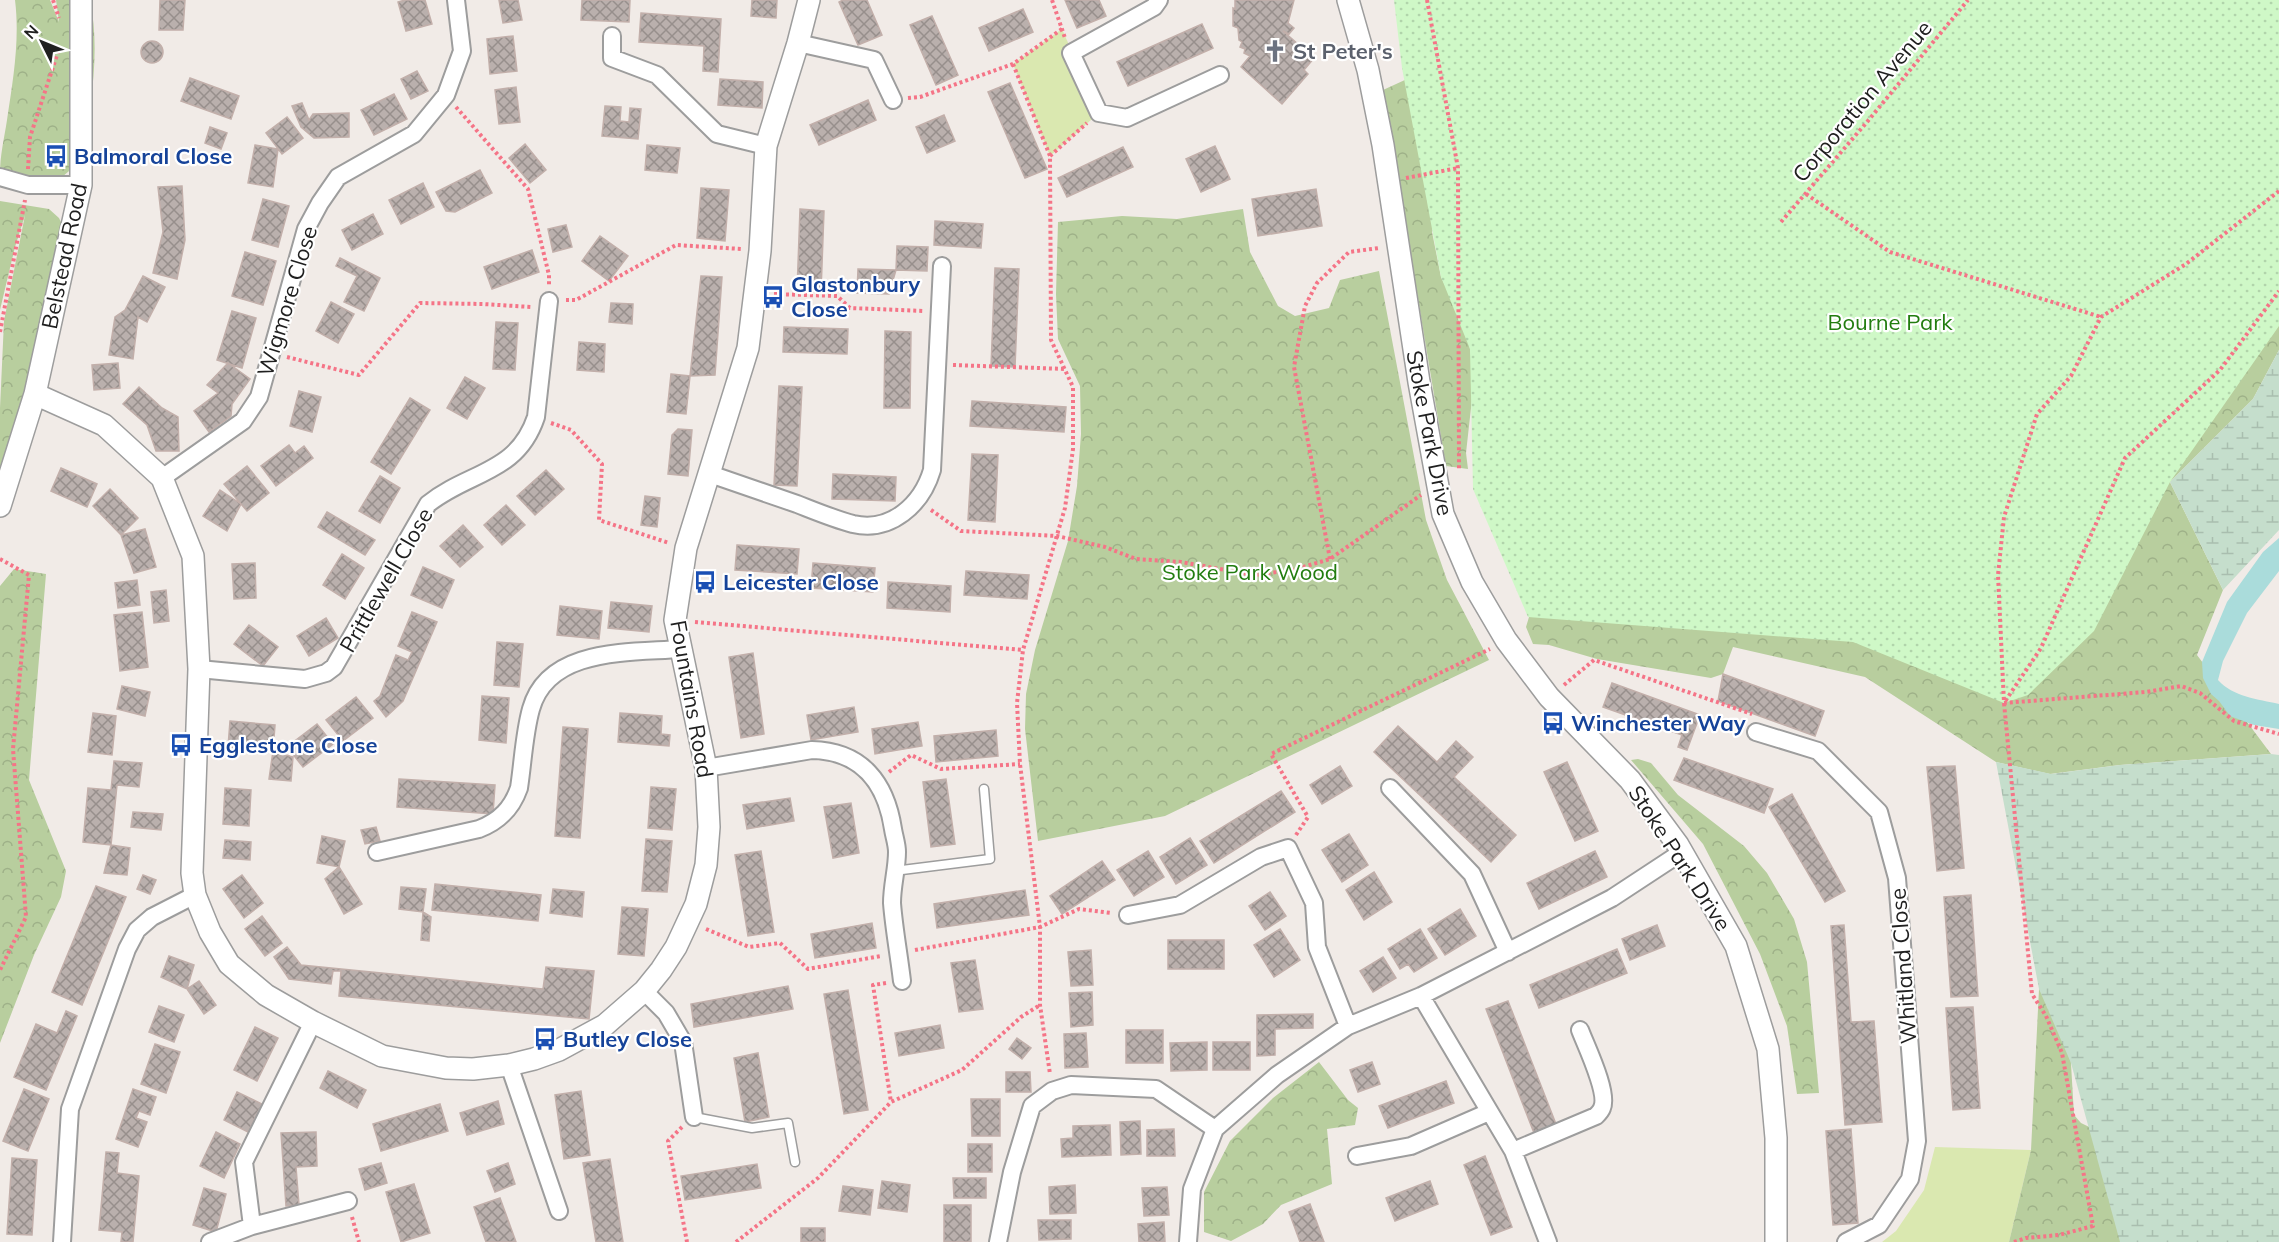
<svg xmlns="http://www.w3.org/2000/svg" width="2279" height="1242" font-family="Mulish,sans-serif">
<style>
.grass{fill:#dae8b0}
.forest{fill:url(#forest-crowns)}
.wetland{fill:url(#wetland-marsh)}
.park{fill:url(#park-dots)}
.water{fill:#aadcdb}
.building{fill:url(#building-cross-hatch);stroke:#c2afaa;stroke-width:1.5}
.lines{fill:none;stroke-linecap:round;stroke-linejoin:round}
.service-casing{stroke:#9d9d9d;stroke-width:11}
.minor-casing{stroke:#9d9d9d;stroke-width:20}
.tertiary-casing{stroke:#9d9d9d;stroke-width:24}
.path{stroke:#f57487;stroke-width:4;stroke-dasharray:3 3;stroke-linecap:butt}
.service{stroke:#fff;stroke-width:8}
.minor{stroke:#fff;stroke-width:16}
.tertiary{stroke:#fff;stroke-width:21}
.labels{text-anchor:middle;stroke-width:4.5;stroke-linejoin:round;paint-order:stroke}
.worship-label{font-size:22px;font-weight:bold;fill:#5b616d;stroke:#fff;text-anchor:start}
.street-label{font-size:22px;fill:#202020;stroke:#fff}
.transit-label{font-size:22px;font-weight:bold;fill:#164399;stroke:#fff;text-anchor:start}
.park-label{font-size:22px;fill:#227d10;stroke:#fff}
</style>
<defs>
<pattern id="forest-crowns" width="20" height="18" patternUnits="userSpaceOnUse" patternTransform="scale(1.5)"><rect width="20" height="18" fill="#b8ce9e"/><path d="M2 6a3 3 0 1 1 6 0M12 15a3 3 0 1 1 6 0" fill="none" stroke="#9eb188"/></pattern>
<pattern id="wetland-marsh" width="20" height="14" patternUnits="userSpaceOnUse" patternTransform="scale(1.5)"><rect width="20" height="14" fill="#c5decc"/><path d="M1 5h8M5 5V1M11 12h8M15 12V8" fill="none" stroke="#a9beaf"/></pattern>
<pattern id="park-dots" width="8" height="8" patternUnits="userSpaceOnUse" patternTransform="scale(1.5)"><rect width="8" height="8" fill="#cff8c7"/><path d="M2 2h.1M6 6h.1" fill="none" stroke="#b1d4ab" stroke-width="1.8" stroke-linecap="round"/></pattern>
<pattern id="building-cross-hatch" width="8" height="8" patternUnits="userSpaceOnUse" patternTransform="scale(1.5)"><rect width="8" height="8" fill="#bab0ad"/><path d="M0 0l8 8M0 8l8-8" fill="none" stroke="#978f8c"/></pattern>
</defs>
<rect width="100%" height="100%" fill="#f1ebe7"/>
<path class="grass" d="M1062 29 1099 113 1050 156 1013 64Z
M1935 1147 2031 1150 2009 1242H1882L1896 1231 1924 1190Z"/>
<path class="forest" d="M15 0H50L59 22 56 0H90C101 53 90 108 82 160L62 177 53 181 0 175C0 154 4 140 7 120 13 80 20 40 15 0Z
M1407 79 1437 175 1432 232 1441 277 1467 330 1472 362V399L1466 453 1468 469 1446 466 1383 90Z
M0 201 49 209 59 218 69 239 0 504V408L4 321 25 215 15 247 0 310Z
M1243 209 1250 252 1278 306 1295 316 1329 308 1340 280 1379 271 1426 520 1447 580 1489 660 1165 816 1038 841 1025 729 1026 694 1035 650 1068 541 1077 486 1081 434 1080 386 1058 339 1056 294 1058 222 1122 216 1177 219Z
M2279 258V350L2253 399 2170 482 2223 590 2197 655 2271 754 2120 765 2050 774 1996 762 1865 677 1733 647 1723 674 1711 678 1597 659 1549 645 1533 644 1526 627 1529 617Z
M14 569 46 574 29 780 66 871 61 897 34 955 0 1043V586Z
M1638 759 1651 763 1678 795 1744 846 1767 873 1794 919 1807 962 1819 1093 1797 1094 1787 1026 1760 954 1703 844 1631 760Z
M2039 989 2057 1001 2068 1012 2074 1115 2081 1123 2108 1136 2122 1242H2009L2031 1150Z
M1319 1062 1348 1100 1358 1108 1355 1125 1327 1129 1332 1184 1281 1205 1263 1224 1231 1241 1204 1232V1192L1230 1141 1273 1098Z"/>
<path class="wetland" d="M2279 350V530L2223 590 2170 482 2253 399Z
M2271 754 2279 755V1242H2120L2071 1063 2039 989 1996 762 2051 774 2120 765Z"/>
<path class="park" d="M1394 0H2279V326L2170 482 2094 631 2028 695 2004 703 1853 642 1528 617 1473 489 1470 349 1441 277 1402 68Z"/>
<path class="water" d="M2279 538V571L2247 613 2223 661 2218 680C2233 697 2258 699 2279 704V729L2254 725 2230 716 2219 701 2211 694 2203 678 2202 662 2227 602 2263 552Z"/>
<path class="building" d="M160 0H185L183 30H159Z
M405 0H425L432 24 406 31 398 2Z
M499 0H518L522 20 503 23Z
M582 0H630L629 22 581 20Z
M752 0H777L776 18 751 16Z
M843 0H867L882 35 858 45 839 2Z
M1065 0H1099L1106 16 1077 28Z
M1235 0H1294L1288 23 1294 28 1289 34 1283 31 1314 58 1304 70 1308 74 1282 104 1241 67 1250 56 1244 53 1245 49 1240 47 1242 42 1239 40 1238 28 1233 26V8L1235 9Z
M1023 9 1033 32 989 51 979 28Z
M641 13 721 19 718 72 703 71 704 46 639 42Z
M932 16 958 75 936 85 910 25Z
M1202 24 1213 48 1128 86 1117 62Z
M513 36 517 71 490 74 487 39Z
M141 52a11 11 0 1 1 22 0a11 11 0 1 1-22 0Z
M417 71 428 91 411 99 401 79Z
M190 78 239 96 231 119 181 101Z
M720 79 763 82 762 108 718 105Z
M1010 83 1047 169 1025 178 988 92Z
M516 87 520 122 499 124 495 90Z
M394 94 407 119 374 135 361 110Z
M868 100 876 120 819 145 810 125Z
M302 103 309 120 313 114 349 113V137L314 138 301 127 292 106Z
M605 106 621 107 620 121 629 122 630 108 641 109 638 139 602 136Z
M944 115 955 141 927 153 916 127Z
M287 117 303 138 282 154 266 133Z
M210 127 227 133 221 149 205 143Z
M525 144 546 170 530 183 509 158Z
M255 145 278 149 273 187 248 183Z
M647 145 680 148 677 173 645 170Z
M1215 146 1230 179 1201 192 1186 159Z
M1123 147 1133 167 1067 197 1058 178Z
M480 170 492 193 455 212 446 211 436 192Z
M423 183 434 207 401 224 389 200Z
M182 186 185 240 177 279 153 273 163 232 158 187Z
M701 188 729 190 725 241 697 238Z
M1316 189 1322 226 1258 236 1252 199Z
M263 199 289 206 278 247 252 240Z
M800 209 824 211 821 292H797Z
M373 214 383 234 352 250 342 230Z
M935 221 983 224 981 248 934 245Z
M566 225 572 247 553 252 548 229Z
M600 236 628 256 609 281 582 261Z
M897 246 928 247 927 271 896 270Z
M532 250 539 272 492 289 484 267Z
M245 252 276 261 263 305 232 296Z
M340 258 380 278 364 311 344 302 357 276 336 266Z
M995 268 1019 269 1015 367 991 366Z
M858 269 896 270 889 294 857 293Z
M143 276 165 287 147 322 138 317 133 359 109 355 115 317 125 310Z
M701 276 722 277 715 375 690 376Z
M331 302 354 314 338 343 316 331Z
M611 303 633 304 632 324 609 322Z
M232 311 256 318 242 368 217 360Z
M496 322 518 323 515 370 493 369Z
M784 327 848 329 847 354 783 352Z
M885 331 911 332 910 408H884Z
M579 342 605 344 604 372 577 370Z
M118 363 120 388 94 390 92 365Z
M228 363 250 379 232 404 231 416 209 432 194 411 218 393 207 385Z
M671 374 690 376 686 414 667 412Z
M465 377 485 388 467 419 447 408Z
M779 386 802 387 797 486 774 485Z
M139 387 162 408 178 417 179 451H156L147 425 123 404Z
M299 391 321 397 312 432 290 426Z
M410 398 430 410 391 474 371 462Z
M972 401 1066 407 1064 432 970 426Z
M678 429 692 430 688 476 668 474 672 435Z
M289 445 295 453 304 446 313 458 276 486 261 466Z
M972 454 998 455 995 522 968 520Z
M247 466 269 493 247 511 224 484Z
M61 468 97 484 87 507 51 491Z
M546 470 564 489 535 515 517 496Z
M833 474 896 477 895 501 832 499Z
M380 476 400 488 380 523 359 511Z
M110 489 138 518 121 535 93 506Z
M220 490 241 504 227 531 203 516Z
M645 496 660 498 657 527 641 525Z
M506 505 525 525 502 545 484 525Z
M327 512 375 540 365 555 318 527Z
M463 525 483 547 460 567 440 546Z
M145 529 156 567 134 573 121 535Z
M737 545 799 549 797 574 735 570Z
M342 554 364 568 345 599 323 585Z
M255 563 256 598 234 599 232 564Z
M813 563 875 568 873 592 811 588Z
M423 567 454 580 442 608 411 595Z
M966 571 1029 575 1027 599 964 595Z
M137 580 140 605 118 608 115 583Z
M888 582 951 586 950 612 887 608Z
M166 590 169 621 154 623 151 592Z
M611 602 652 606 649 632 608 628Z
M560 606 602 611 599 639 557 635Z
M142 612 148 667 120 671 114 615Z
M412 612 437 622 403 701 386 717 374 701 380 696 396 655 408 660 412 652 398 646Z
M326 618 338 638 309 656 297 636Z
M249 625 278 647 263 666 234 644Z
M497 642 523 644 519 687 494 685Z
M753 653 764 734 741 738 729 657Z
M1723 674 1824 711 1815 736 1718 701Z
M1612 683 1700 715 1687 750 1678 747 1682 735 1603 707Z
M122 686 150 692 145 716 117 709Z
M482 696 509 698 506 743 479 740Z
M356 697 373 718 343 741 326 720Z
M854 707 858 732 811 740 807 715Z
M93 713 116 716 112 755 88 752Z
M620 713 662 716 661 734 670 735 669 746 618 742Z
M230 721 275 725 273 751 228 747Z
M918 722 922 746 875 754 872 729Z
M317 724 333 744 303 767 287 747Z
M1398 726 1437 762 1456 741 1473 757 1454 777 1516 835 1491 862 1374 752Z
M563 727 588 729 580 838 555 836Z
M996 730 998 756 936 762 934 736Z
M273 751 293 757 291 781 269 779Z
M1684 758 1773 789 1764 813 1674 780Z
M114 761 142 763 139 787 117 785 111 845 83 842 88 788 111 790Z
M1567 762 1598 831 1575 841 1544 772Z
M1340 766 1352 786 1322 804 1310 785Z
M1955 766 1964 868 1937 871 1927 767Z
M399 779 495 785 493 814 397 807Z
M946 779 955 844 931 847 923 782Z
M651 787 676 789 672 830 648 828Z
M225 788 251 790 249 826 223 824Z
M1281 791 1295 812 1214 863 1200 841Z
M1792 794 1845 891 1825 902 1769 807Z
M790 798 794 821 747 829 743 805Z
M851 803 859 853 833 858 824 807Z
M133 812 163 814 161 830 131 827Z
M376 827 380 841 365 844 361 830Z
M1349 834 1368 865 1342 882 1322 850Z
M322 836 345 841 339 867 317 863Z
M1190 838 1207 865 1176 884 1160 857Z
M646 839 672 841 667 892 642 891Z
M225 840 251 842 250 860 223 858Z
M111 845 130 848 127 875 104 873Z
M761 851 774 932 748 936 735 855Z
M1148 851 1164 877 1134 896 1117 870Z
M1595 851 1607 877 1539 909 1527 883Z
M1102 861 1115 880 1062 914 1050 896Z
M339 867 362 904 344 914 325 879Z
M1374 872 1392 902 1364 920 1346 890Z
M143 875 156 880 150 894 137 889Z
M242 875 263 903 244 918 223 889Z
M435 884 541 895 538 921 432 910Z
M96 886 126 897 82 1005 52 992Z
M401 887 426 889 423 912 399 909Z
M553 889 584 892 582 917 550 913Z
M1025 890 1029 915 937 928 934 904Z
M1270 892 1286 916 1265 930 1249 906Z
M1971 895 1978 996 1951 997 1944 897Z
M622 907 648 909 644 956 618 954Z
M1460 909 1476 936 1445 955 1428 929Z
M423 912 431 917 429 941 421 940Z
M262 916 282 943 265 956 245 929Z
M872 923 876 948 815 958 811 934Z
M1657 925 1665 946 1630 960 1622 939Z
M1844 925 1851 1022 1874 1021 1882 1122 1845 1125 1831 926Z
M1280 929 1300 960 1274 977 1254 945Z
M1420 929 1437 958 1414 972 1408 964 1400 969 1388 949Z
M1168 940H1224V969H1168Z
M287 947 301 965 543 989 546 967 594 971 589 1019 339 996 341 971H333L331 984 289 979 274 957Z
M1617 949 1627 973 1539 1008 1530 985Z
M1091 950 1093 985 1071 986 1068 952Z
M169 956 194 965 187 989 161 977Z
M1383 957 1396 978 1373 992 1360 971Z
M975 960 983 1009 959 1012 951 963Z
M199 981 216 1005 204 1014 187 989Z
M788 986 793 1009 694 1027 691 1004Z
M848 990 868 1110 844 1114 824 994Z
M1092 992 1093 1025 1071 1027 1069 993Z
M1508 1001 1556 1124 1534 1133 1486 1009Z
M159 1006 184 1015 174 1042 149 1032Z
M1973 1007 1980 1108 1953 1110 1946 1008Z
M66 1011 77 1016 46 1090 14 1077 36 1024 57 1033Z
M1313 1014V1028L1275 1029V1055L1257 1056V1015Z
M940 1025 944 1048 899 1056 895 1033Z
M255 1027 278 1038 257 1081 234 1070Z
M1126 1030H1163V1063H1126Z
M1086 1033 1088 1067 1065 1068 1064 1034Z
M1017 1038 1031 1048 1022 1059 1009 1049Z
M1207 1042V1070L1171 1071 1170 1043Z
M1213 1042H1250V1070H1213Z
M155 1044 180 1052 166 1093 141 1084Z
M758 1053 769 1117 745 1122 734 1058Z
M1372 1062 1380 1084 1358 1092 1350 1070Z
M328 1071 366 1090 357 1108 320 1088Z
M1006 1072H1030L1031 1092H1006Z
M1446 1081 1454 1103 1388 1128 1379 1106Z
M24 1089 49 1099 28 1151 3 1141Z
M133 1089 156 1097 150 1115 139 1111 136 1118 147 1122 138 1147 116 1139Z
M581 1091 590 1155 564 1159 555 1095Z
M237 1092 262 1104 248 1132 224 1120Z
M971 1099H1000V1136H972Z
M498 1101 504 1124 467 1135 460 1113Z
M440 1104 448 1131 381 1151 373 1124Z
M1140 1121 1141 1154 1121 1155 1120 1122Z
M1110 1125 1111 1155 1062 1157 1061 1139 1073 1138V1126Z
M1174 1129 1175 1156H1147V1130Z
M1851 1129 1858 1223 1833 1225 1826 1131Z
M216 1132 240 1144 224 1178 200 1166Z
M316 1132 317 1166 296 1167 299 1205 286 1206 281 1133Z
M968 1144H992V1172H968Z
M106 1152 119 1153 117 1173 139 1176 133 1242H121L122 1232 99 1230Z
M1485 1156 1512 1227 1491 1235 1464 1165Z
M12 1158 37 1160 32 1235 7 1234Z
M610 1159 623 1242H596L583 1163Z
M381 1163 387 1183 365 1190 359 1169Z
M508 1163 515 1184 495 1192 487 1171Z
M757 1164 761 1188 685 1200 681 1176Z
M953 1178H986V1198H954Z
M882 1181 910 1185 907 1212 878 1208Z
M1430 1181 1438 1204 1395 1221 1386 1198Z
M414 1184 430 1233 401 1242 386 1192Z
M1075 1185 1076 1213 1050 1214 1049 1187Z
M843 1186 873 1190 870 1215 839 1211Z
M1167 1187 1169 1215 1144 1216 1142 1188Z
M204 1188 226 1194 216 1232 193 1225Z
M500 1198 516 1242H486L474 1207Z
M1310 1204 1324 1242H1300L1289 1212Z
M944 1205H971V1242H944Z
M1038 1220H1071V1239L1039 1240Z
M1164 1222 1165 1242H1139L1138 1224Z
M801 1228H825V1242H801Z"/>
<g class="lines">
<g class="service-casing">
<path id="service" d="M894 871 990 859 984 789
M694 1117 752 1128 788 1123 795 1162"/>
</g>
<g class="minor-casing">
<path id="minor" d="M1159 0 1154 7 1071 53 1099 113 1127 118 1220 75
M612 36V58L657 75 717 134 766 146
M798 43 874 60 893 100
M0 177 28 185H81
M710 474C739 484 768 494 797 504 815 511 834 519 853 524 891 533 922 504 932 470L942 266
M162 478 243 421 259 397 306 229 320 203 338 177 414 134 446 95 462 51 456 0
M199 669 305 679 326 673 334 667 428 504C469 471 517 474 536 417L549 301
M1756 732 1818 751 1879 812 1897 878 1917 1141 1910 1179 1879 1225 1846 1242
M706 768 812 750C862 751 886 783 893 829 894 836 897 844 897 852 897 869 892 885 892 903 894 929 899 955 902 981
M1390 788 1472 874 1508 952
M377 852 479 829C500 821 512 808 519 788 523 762 524 734 531 709 548 647 630 653 680 649
M1128 915 1180 905 1261 857 1288 848 1314 903 1317 947 1348 1026
M644 991 666 1013 683 1042 694 1117
M1421 996 1513 1151 1548 1242
M313 1022 244 1162 252 1226 348 1201
M509 1065 559 1211
M1513 1151 1596 1116C1598 1114 1601 1111 1602 1108 1609 1093 1586 1046 1580 1030
M1357 1156 1411 1146 1489 1112
M62 1242 70 1109 127 949 137 930 152 917 195 895
M210 1242 252 1226
M998 1242 1012 1172 1032 1106 1052 1091 1071 1085 1156 1089 1215 1129
M1188 1242 1192 1189 1215 1129 1277 1075 1348 1026 1421 996 1612 898 1682 852"/>
</g>
<g class="tertiary-casing">
<path id="tertiary" d="M1348 0 1368 70 1383 145 1419 382 1443 514 1472 582 1506 640 1549 697 1630 780 1678 845 1736 946 1768 1049 1776 1138V1242
M35 394 104 425 162 478 193 556 199 669 192 873 195 895 210 932 229 964 266 995 313 1022 382 1056 446 1068 473 1069 509 1065 534 1059 559 1050 605 1025 644 991 661 970 676 947 696 904 706 865 709 827 706 768 675 620 686 548 748 348 760 251 766 146 798 43 809 0
M0 506 35 394 81 185V0"/>
</g>
<path class="path" d="M53 0 59 18
M1052 0 1065 38
M1427 0 1458 168 1459 469
M1013 64 1050 156 1051 340 1073 387V449L1065 508 1023 650 1017 703 1020 764 1040 927V1005L1050 1074
M908 98 920 97 1013 64 1062 29
M456 107 528 189 549 275V286
M1050 156 1087 123
M28 169 30 137 59 49
M1406 178 1458 168
M2279 191 2186 264 2101 317 2071 376 2037 414 2004 517 1998 575 2004 703 2146 692 2181 686 2200 693 2234 721 2279 734
M1806 194 1890 252 2101 317
M1781 222 1867 122 1968 0
M774 294 837 296 850 308 924 311
M566 300H576L676 245 742 249
M0 332 25 200
M287 357 359 375 420 303 483 304 531 307
M953 365 1066 369
M551 423 571 430 602 464 599 520 669 543
M931 510 961 531 1057 536 1105 547 1136 559 1181 562 1254 575 1293 570 1330 559 1421 495
M0 559 29 575 13 749 26 917 0 970
M1330 559 1294 367 1305 306 1317 283 1349 252 1379 248
M695 622 1023 650
M1564 685 1594 660 1752 714
M889 772 911 755 941 769 1020 764
M1296 835 1308 817 1271 754 1490 649
M706 929 749 947 780 943 808 969 881 956
M915 950 1040 927 1079 909 1111 913
M886 983 873 985 891 1102
M682 1127 668 1141 687 1242
M352 1217 359 1242
M736 1242 818 1178 891 1102 962 1070 1021 1017 1040 1005
M2014 1242 2026 1238 2059 1235 2093 1226 2062 1053 2046 1016 2032 994 2004 703 2041 648 2125 458 2220 370 2279 291"/>
<use href="#service" class="service"/>
<use href="#minor" class="minor"/>
<use href="#tertiary" class="tertiary"/>
</g>
<defs>
<g id="church-bare" transform="scale(1.8)"><path d="M-1.2-6h2.4v3.5h3.3v2.4h-3.3V6h-2.4V-.1h-3.3v-2.4h3.3Z" fill="#6b7280" stroke="#fff" stroke-width="2.5" paint-order="stroke"/></g>
<g id="bus-bare" transform="scale(1.8)"><path d="M-5-6H5V4H4V6H2V4H-2V6H-4V4H-5ZM-3.5-4V0h7V-4ZM-3.5 1.2v1.5H-2V1.2ZM2 1.2v1.5H3.5V1.2Z" fill="#1a4fb4" stroke="#fff" stroke-width="2.5" paint-order="stroke"/></g>
</defs>
<g fill-rule="evenodd">
<use href="#church-bare" x="1275" y="51"/>
<use href="#bus-bare" x="56" y="156"/>
<use href="#bus-bare" x="773" y="297"/>
<use href="#bus-bare" x="705" y="582"/>
<use href="#bus-bare" x="1553" y="723"/>
<use href="#bus-bare" x="181" y="745"/>
<use href="#bus-bare" x="545" y="1039"/>
</g>
<g class="labels">
<g class="worship-label">
<text x="1293" y="59">St Peter's</text>
</g>
<g class="street-label">
<text transform="translate(1862 101) rotate(-50)" y="8">Corporation Avenue</text>
<text transform="translate(64 256) rotate(-78)" y="8">Belstead Road</text>
<text transform="translate(287 301) rotate(-73)" y="8">Wigmore Close</text>
<text transform="translate(1430 433) rotate(79)" y="8">Stoke Park Drive</text>
<text transform="translate(386 580) rotate(-60)" y="8">Prittlewell Close</text>
<text transform="translate(692 699) rotate(80)" y="8">Fountains Road</text>
<text transform="translate(1680 858) rotate(57)" y="8">Stoke Park Drive</text>
<text transform="translate(1903 966) rotate(-94)" y="8">Whitland Close</text>
</g>
<g class="transit-label">
<text x="74" y="164">Balmoral Close</text>
<text x="791" y="292">Glastonbury<tspan x="791" dy="25">Close</tspan></text>
<text x="723" y="590">Leicester Close</text>
<text x="1571" y="731">Winchester Way</text>
<text x="199" y="753">Egglestone Close</text>
<text x="563" y="1047">Butley Close</text>
</g>
<g class="park-label">
<text x="1890" y="330">Bourne Park</text>
<text x="1250" y="580">Stoke Park Wood</text>
</g>
</g>
<g transform="translate(42 42) rotate(313)" stroke="#ffffff" stroke-width="4.5" paint-order="stroke">
<path d="M0-4.5L10 22L0 15L-10 22Z" fill="#202020"/>
<text y="-9" font-size="16" font-weight="bold" text-anchor="middle" fill="#202020">N</text>
</g>
</svg>
